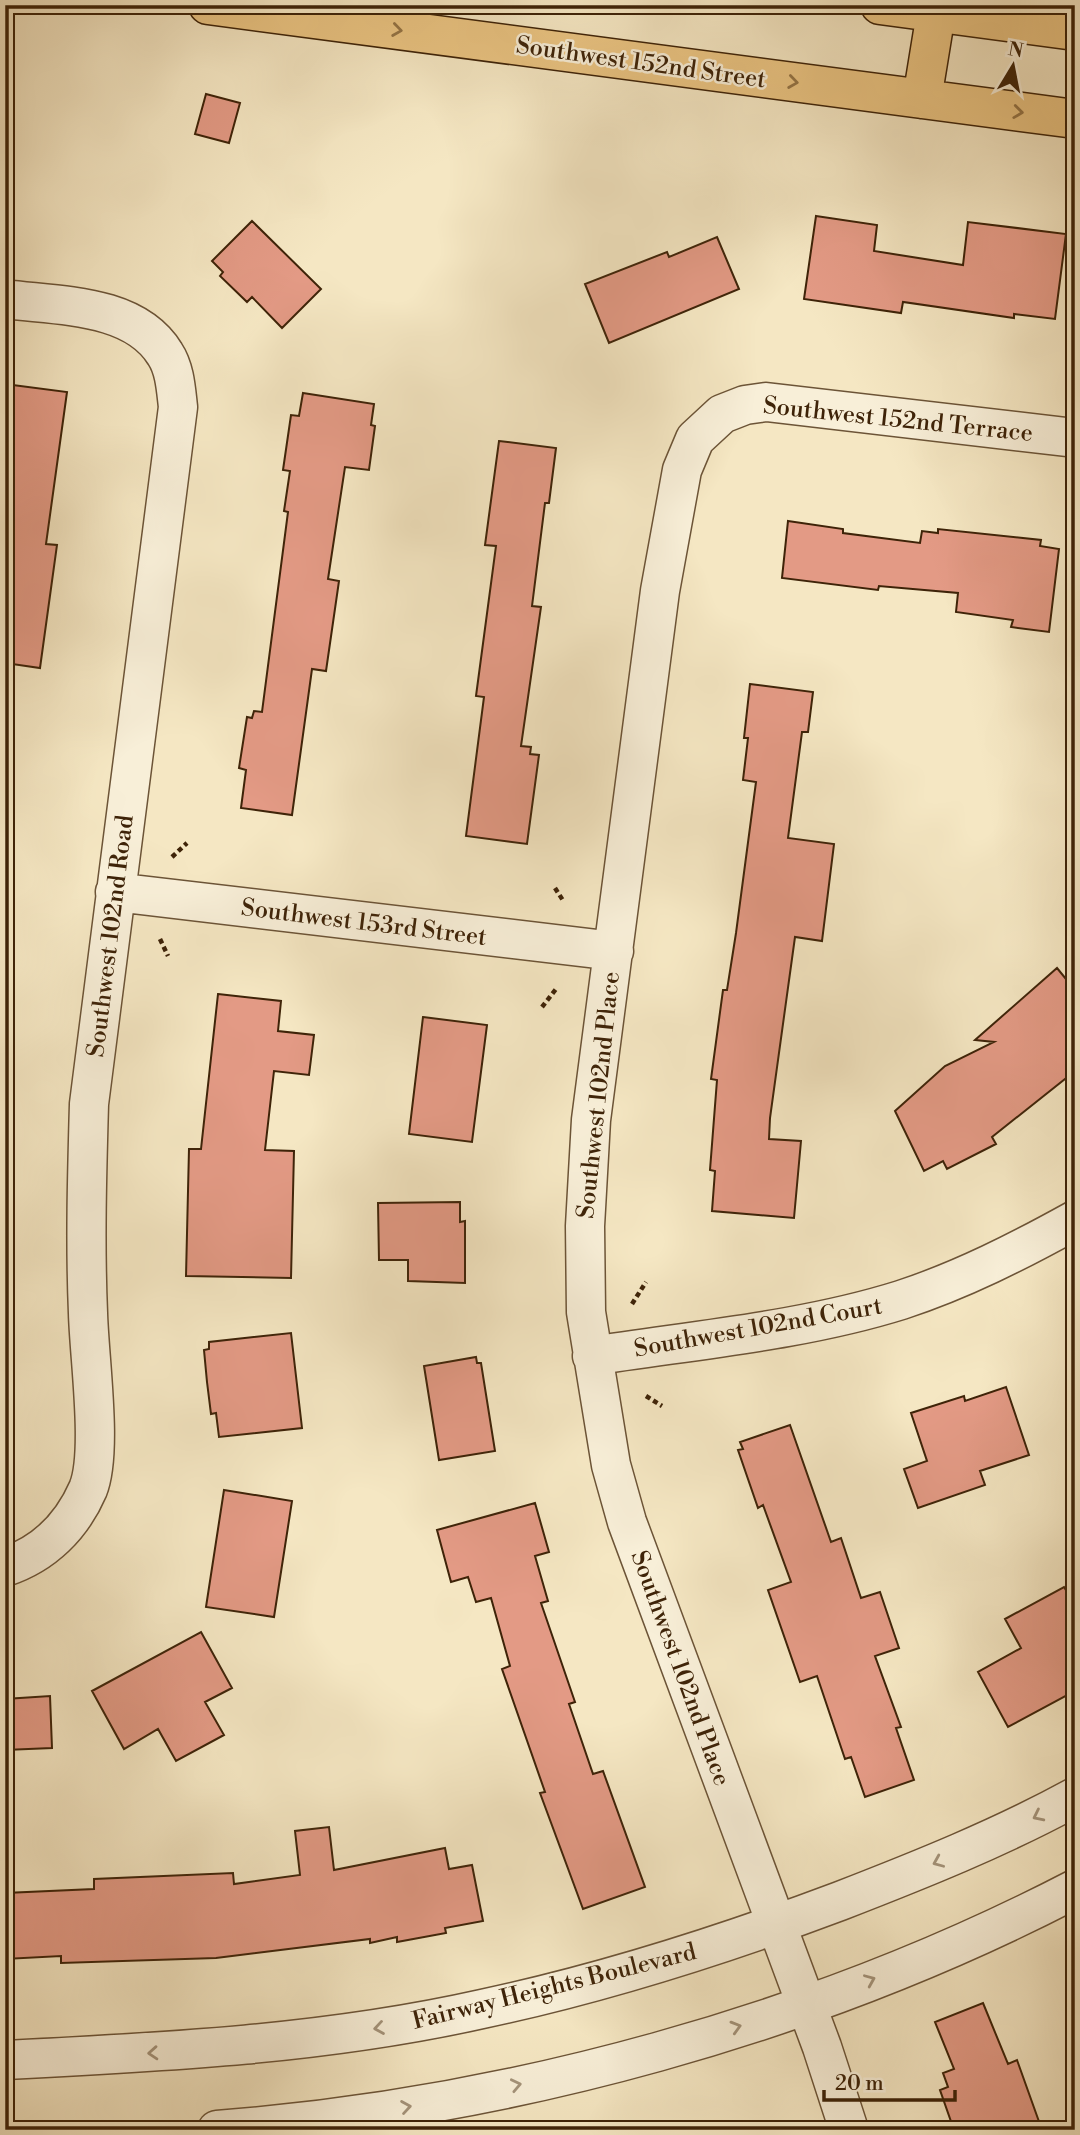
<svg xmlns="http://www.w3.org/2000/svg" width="1080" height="2135" font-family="'Libre Bodoni',serif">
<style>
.building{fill:#e39a85;stroke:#3e2308;stroke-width:2}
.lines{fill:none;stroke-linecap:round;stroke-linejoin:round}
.minor-casing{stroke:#6c5437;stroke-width:41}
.tertiary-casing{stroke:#6c5437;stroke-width:41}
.primary-casing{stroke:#3e2308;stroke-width:41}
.path{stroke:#3e2308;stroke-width:4.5;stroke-dasharray:5 3.5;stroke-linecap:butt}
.minor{stroke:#f8efd8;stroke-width:38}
.tertiary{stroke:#f8efd8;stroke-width:38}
.primary{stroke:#eac482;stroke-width:38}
.oneway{stroke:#947445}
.oneway2{stroke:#a4937a}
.labels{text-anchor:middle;stroke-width:5;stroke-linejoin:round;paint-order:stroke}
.street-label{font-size:24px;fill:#3e2308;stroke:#f8efd8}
</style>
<rect width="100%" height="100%" fill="#f5e7c3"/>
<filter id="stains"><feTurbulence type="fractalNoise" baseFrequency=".00286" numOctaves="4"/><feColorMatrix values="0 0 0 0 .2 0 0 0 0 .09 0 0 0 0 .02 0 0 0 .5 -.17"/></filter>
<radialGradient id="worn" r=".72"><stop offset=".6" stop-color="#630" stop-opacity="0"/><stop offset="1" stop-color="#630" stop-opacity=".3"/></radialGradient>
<path class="building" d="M206 94 240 103 229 143 195 134Z
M816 216 877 225 874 251 963 265 968 222 1066 234 1055 319 1014 314V318L903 302 901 313 804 299Z
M252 221 321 289 282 328 252 297 247 302 220 276 223 272 212 261Z
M717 237 739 289 609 343 585 284 667 252 669 257Z
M5 384 67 392 46 544 57 545 40 668 5 663Z
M303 393 374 404 371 425 375 426 369 470 345 467 328 579 339 581 326 671 312 669 292 815 241 808 246 770 239 768 247 717 252 718 254 711 262 712 288 512 284 511 290 471 283 470 291 415 299 416Z
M499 441 556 448 549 503H545L532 606 541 607 521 746 531 747 530 754 539 755 527 844 466 836 484 697 476 696 496 546 485 545Z
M788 521 843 529V533L920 543 922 531 938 533V529L1041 540 1040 546 1059 549 1049 632 1011 627 1013 620 956 612 958 593 879 586 878 590 782 578Z
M750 684 813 692 808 732H802L788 838 834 844 822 941 795 937 770 1118 769 1139 801 1141 794 1218 712 1211 715 1171 710 1170 717 1080 711 1079 723 990H727L736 933 756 782 743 780 748 738H744Z
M1057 968 1075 990V1071L992 1137 996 1144 947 1169 943 1161 924 1171 895 1111 945 1066 994 1042 975 1040Z
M218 994 281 1001 278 1031 314 1035 309 1075 274 1071 265 1150 294 1151 291 1278 186 1276 189 1149H201Z
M423 1017 487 1025 472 1142 409 1134Z
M460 1202V1222L465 1221V1283L408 1281V1260H379L378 1203Z
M291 1333 302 1428 219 1437 216 1413 211 1414 207 1382 204 1350 209 1349V1342Z
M476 1357 477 1363H481L495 1451 439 1460 424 1366Z
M1006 1387 1029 1455 980 1471 985 1485 918 1508 904 1469 927 1461 911 1413 964 1396 965 1401Z
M790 1425 831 1542 841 1538 861 1598 880 1592 899 1648 875 1656 901 1727 896 1728 914 1780 865 1797 851 1757 845 1759 817 1676 800 1682 768 1590 791 1582 763 1505 758 1508 738 1450 743 1449 740 1442Z
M224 1490 292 1501 274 1617 206 1607Z
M535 1503 549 1552 535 1556 548 1601 541 1603 575 1702 569 1704 593 1774 603 1771 645 1887 583 1909 540 1793 545 1792 502 1669 510 1666 491 1598 476 1602 468 1577 451 1582 437 1530Z
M1064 1587 1075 1605V1691L1008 1727 978 1672 1021 1648 1005 1619Z
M201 1632 232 1688 205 1702 224 1735 176 1761 158 1729 124 1749 92 1691Z
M50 1696 52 1748 5 1750V1699Z
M329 1827 334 1870 445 1848 449 1869 472 1865 483 1921 445 1928 446 1933 397 1942V1937L370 1943V1939L216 1958 61 1963V1956L5 1959V1893L94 1889V1879L233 1873 234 1884 300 1875 295 1831Z
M983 2003 1008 2064 1017 2060 1042 2130H954L940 2090 948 2087 943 2073 954 2069 935 2022Z"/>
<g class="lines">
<g class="minor-casing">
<path id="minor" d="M5 299C57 306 134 303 165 354 175 369 176 390 178 407L89 1104C87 1174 85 1243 88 1313 89 1357 103 1452 88 1489 72 1526 44 1554 5 1567
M115 892 614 951
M592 1356C694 1340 802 1331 901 1300 962 1280 1019 1251 1075 1220
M849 2130 822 2047 627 1522 611 1465 586 1312 585 1226 591 1120 660 591 682 470 695 439 722 414 745 405 766 402 1075 438"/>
</g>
<g class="tertiary-casing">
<path id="tertiary" d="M5 2060C165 2052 326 2044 482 2009 604 1983 723 1945 840 1901 920 1870 1000 1838 1075 1797
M217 2130C508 2108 815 2024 1075 1889"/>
</g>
<g class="primary-casing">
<path id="primary" d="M208 5 1075 119
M880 5 1075 31
M922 99 936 13"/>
</g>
<path class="path" d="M172 857 187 843
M555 888 564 902
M160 939 168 956
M542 1007 556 989
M632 1304 646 1282
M646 1396 662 1406"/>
<use href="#minor" class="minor"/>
<use href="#tertiary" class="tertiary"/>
<use href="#primary" class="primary"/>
</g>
<defs><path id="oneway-chevron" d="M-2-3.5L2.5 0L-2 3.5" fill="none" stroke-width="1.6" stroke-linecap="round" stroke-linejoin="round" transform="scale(1.75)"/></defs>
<g class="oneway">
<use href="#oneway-chevron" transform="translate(397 30) rotate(8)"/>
<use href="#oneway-chevron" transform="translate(793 82) rotate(8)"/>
<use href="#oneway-chevron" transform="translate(1018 112) rotate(7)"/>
</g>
<g class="oneway2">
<use href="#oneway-chevron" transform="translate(1038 1816) rotate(154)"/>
<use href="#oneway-chevron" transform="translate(938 1862) rotate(157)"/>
<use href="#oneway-chevron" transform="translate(870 1980) rotate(-23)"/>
<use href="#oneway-chevron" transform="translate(736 2027) rotate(-16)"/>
<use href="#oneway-chevron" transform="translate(379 2028) rotate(171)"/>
<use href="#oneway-chevron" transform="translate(153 2053) rotate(176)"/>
<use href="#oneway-chevron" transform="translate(516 2085) rotate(-12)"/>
<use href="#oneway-chevron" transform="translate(406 2107) rotate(-9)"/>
</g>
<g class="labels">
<g class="street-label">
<text transform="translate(641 62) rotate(8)" y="8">Southwest 152nd Street</text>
<text transform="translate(898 419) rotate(6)" y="8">Southwest 152nd Terrace</text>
<text transform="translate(364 922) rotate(7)" y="8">Southwest 153rd Street</text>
<text transform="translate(110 936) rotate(-83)" y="8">Southwest 102nd Road</text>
<text transform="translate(598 1095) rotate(-84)" y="8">Southwest 102nd Place</text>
<text transform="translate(758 1327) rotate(-10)" y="8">Southwest 102nd Court</text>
<text transform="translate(681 1668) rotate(70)" y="8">Southwest 102nd Place</text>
<text transform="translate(554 1986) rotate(-14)" y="8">Fairway Heights Boulevard</text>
</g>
</g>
<rect width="1080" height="2135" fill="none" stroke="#f5e7c3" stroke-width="28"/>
<rect x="7" y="7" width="1066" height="2121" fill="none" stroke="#3e2308" stroke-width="3.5"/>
<rect x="14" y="14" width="1052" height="2107" fill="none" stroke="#3e2308" stroke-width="2"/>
<g transform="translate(1013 66) rotate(10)" stroke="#f8efd8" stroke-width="5" paint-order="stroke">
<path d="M0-5L12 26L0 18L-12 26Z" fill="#3e2308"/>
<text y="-10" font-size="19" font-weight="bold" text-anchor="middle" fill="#3e2308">N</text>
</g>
<path d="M824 2090v10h131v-10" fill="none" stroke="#3e2308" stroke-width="3.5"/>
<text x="835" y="2090" font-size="21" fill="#3e2308" stroke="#f8efd8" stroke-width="5" paint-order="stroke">20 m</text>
<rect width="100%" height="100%" filter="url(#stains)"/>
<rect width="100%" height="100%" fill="url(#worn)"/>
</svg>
